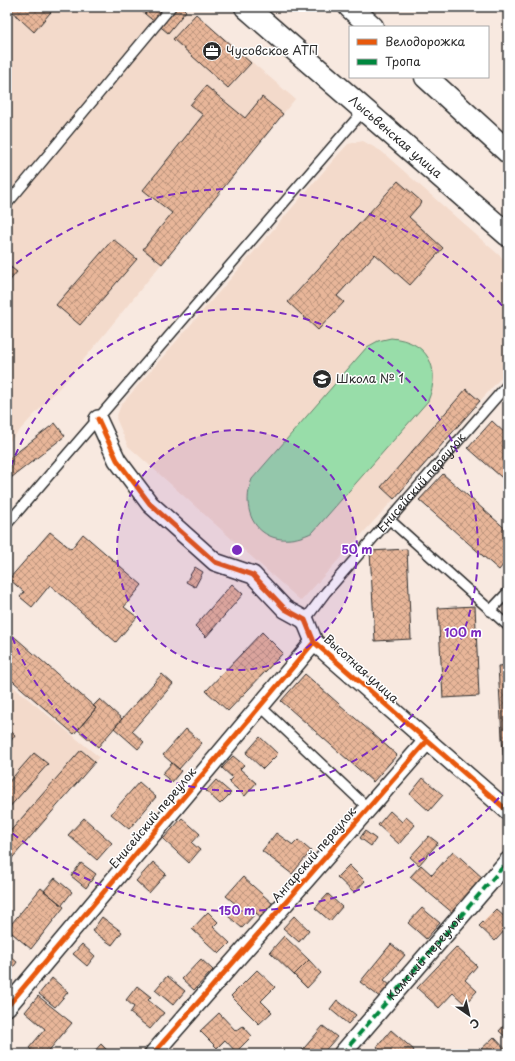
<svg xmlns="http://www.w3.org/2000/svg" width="515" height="1061" font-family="'Playpen Sans',sans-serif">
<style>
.built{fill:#f3dacb}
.pitch{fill:#98dda9;stroke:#62846a}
.building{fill:url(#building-cross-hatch);stroke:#2b2b2b}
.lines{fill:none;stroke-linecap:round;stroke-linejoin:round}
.lane-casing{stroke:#2b2b2b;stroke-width:12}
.street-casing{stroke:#2b2b2b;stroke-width:20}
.primary-casing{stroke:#2b2b2b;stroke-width:25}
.lane{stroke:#fff;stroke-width:9}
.street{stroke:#fff;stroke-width:17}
.primary{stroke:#fff;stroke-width:22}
.quiet{stroke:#00873e;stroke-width:4;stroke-dasharray:8 4;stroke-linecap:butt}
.cycleway-casing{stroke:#fff;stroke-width:8}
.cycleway{stroke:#e8590c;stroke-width:5}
.ring{fill:none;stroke:#7b2cbf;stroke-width:2;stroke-dasharray:7 5}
.labels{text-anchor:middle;stroke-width:3;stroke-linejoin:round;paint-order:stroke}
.poi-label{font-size:12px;fill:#2b2b2b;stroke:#fff;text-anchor:start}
.street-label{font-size:12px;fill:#2b2b2b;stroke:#fff}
.centre{fill:#7b2cbf;stroke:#fff;stroke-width:2}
.ring-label{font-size:12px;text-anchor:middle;font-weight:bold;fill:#7b2cbf;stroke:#fff;stroke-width:3;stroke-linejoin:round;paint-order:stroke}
</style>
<defs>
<pattern id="building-cross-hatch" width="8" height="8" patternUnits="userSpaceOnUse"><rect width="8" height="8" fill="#e8b699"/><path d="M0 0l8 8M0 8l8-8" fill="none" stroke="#bc947d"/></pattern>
</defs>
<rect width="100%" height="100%" fill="#f8e9e0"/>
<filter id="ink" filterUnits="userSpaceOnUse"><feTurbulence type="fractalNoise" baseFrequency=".025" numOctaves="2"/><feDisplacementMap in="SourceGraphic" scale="8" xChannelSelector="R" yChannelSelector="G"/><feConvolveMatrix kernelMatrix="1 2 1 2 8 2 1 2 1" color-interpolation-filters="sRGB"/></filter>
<g filter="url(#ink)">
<path class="built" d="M7 7H182L186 11 196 14 295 99 72 374 7 444Z
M363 141 381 151 508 263V370L480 401 466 389 381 487 394 499 301 601 128 446 116 418 121 405 337 156 348 144Z
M11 685 99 757 7 864V690Z"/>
<path class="pitch" d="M391 338C427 341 442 367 428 401L313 532C271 554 236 523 252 479L367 347 378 341Z"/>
<path class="building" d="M7 7H55L34 32Z
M137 7H151L145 14Z
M151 7H182L186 11 168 33 145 14Z
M196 14 251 63 228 88 173 39Z
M206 86 245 118 262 97 283 114 162 264 143 249 172 213 143 190 203 115 190 105Z
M398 181 422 202 409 217 443 248 410 285 375 254 337 296 344 302 318 330 288 302Z
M113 239 137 259 80 325 56 305Z
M7 264 17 272 7 284Z
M466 389 480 401 394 499 381 487Z
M492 421 508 436V483L468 448Z
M55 423 65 436 7 481V460Z
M443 474 508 531V559L499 570 419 500Z
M50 532 71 549 83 534 142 585 124 607 137 617 116 642 50 585 32 607 20 597 24 592 9 579Z
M407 549 411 639 375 641 370 551Z
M195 567 203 572 195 587 186 582Z
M232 584 243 594 206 637 195 626Z
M475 606 479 696 443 698 438 608Z
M9 632 96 708 74 734 7 676V634Z
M262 632 283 653 228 711 206 691Z
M508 665V755H503L498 666Z
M162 674 173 684 132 731 144 742 138 749 114 728Z
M305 674 397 755 373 782 281 701Z
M100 699 122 719 98 747 78 730 96 708 93 706Z
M7 728 15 735 7 746Z
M186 729 202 743 179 769 163 755Z
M260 737 278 754 263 769 246 753Z
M81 750 95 762 7 864V835Z
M34 753 48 764 7 810V784Z
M233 756 244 765 240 769 256 783 245 796 229 782 233 778 222 768Z
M172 763 181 771 172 782 162 774Z
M423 778 443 795 429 811 410 794Z
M216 780 231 793 220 804 206 791Z
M139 782 156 797 129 829 111 814Z
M390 811 402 822 406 817 415 825 399 844 378 825Z
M84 818 112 843 97 860 68 835Z
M182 818 200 834 192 843 200 850 189 863 163 839Z
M365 831 376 839 371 846 360 838Z
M276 833 293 845 298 840 311 851 292 874 262 851Z
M429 836 438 843 419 865 410 857Z
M453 851 484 879 454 914 410 877 421 865 432 875Z
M153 862 166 874 149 893 136 881Z
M81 863 96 874 86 888 71 876Z
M349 865 365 881 354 893 337 877Z
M243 877 273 904 261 917 256 913 242 928 228 916 237 905 226 896Z
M55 878 72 892 62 905 44 891Z
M41 888 64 907 31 949 7 929Z
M328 894 342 907 330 921 315 908Z
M422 908 440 923 426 939 408 923Z
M496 909 508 920V927L495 941 479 926Z
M208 912 218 922 213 927 230 943 219 954 192 929Z
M294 916 309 930 299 942 283 928Z
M102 917 122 932 112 945 92 931Z
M284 936 309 960 294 975 270 952Z
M82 944 95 956 87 966 73 954Z
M391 944 405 955 384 980 391 986 381 998 360 982Z
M456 947 477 966 465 980 477 991 465 1004 453 993 439 1008 417 988Z
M7 954 17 962 7 976Z
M201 959 213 970 194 990 182 979Z
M309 960 321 973 307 988 294 975Z
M257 970 275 987 261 1001 272 1012 259 1024 231 996Z
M167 976 185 991 173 1005 155 990Z
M52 978 68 992 55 1007 39 994Z
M137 986 151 997 148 1000 164 1013 150 1029 130 1013 134 1007 126 1000Z
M38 996 72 1023 46 1054H36L29 1048 45 1029 25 1012Z
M337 1000 356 1015 348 1024 330 1009Z
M219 1013 236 1031 243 1026 252 1036 236 1052 225 1040 217 1048 200 1031Z
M508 1021V1039L499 1031Z
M323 1026 337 1037 322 1054H299Z
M391 1030 414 1050 411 1054H385L377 1047Z
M494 1037 508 1052V1054H476Z
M101 1044 111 1054H92Z"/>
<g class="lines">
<g class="lane-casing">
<g id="lane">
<path d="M7 204 171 7"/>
<path d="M390 520 508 626"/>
<path d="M7 524 364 110"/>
<path d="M490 611 508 592"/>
<path id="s1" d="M305 620 326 592 508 384"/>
<path d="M260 706 368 808"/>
</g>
</g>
<g class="street-casing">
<g id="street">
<path d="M98 419 117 460 150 504 215 562 253 575 285 609 305 620 314 642 508 811"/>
<path d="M7 1007 314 642"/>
<path d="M153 1054 427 741"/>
<path id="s2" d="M342 1054 508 861"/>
</g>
</g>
<g class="primary-casing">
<g id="primary">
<path id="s3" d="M246 7 508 235"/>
<path d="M350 7 372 27"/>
<path d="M426 77 508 152"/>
</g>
</g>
<use href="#lane" class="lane"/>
<use href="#street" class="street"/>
<use href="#primary" class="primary"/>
<path class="quiet" d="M342 1054 508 861"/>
<g class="cycleway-casing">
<path id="cycleway" d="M98 419 117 460 150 504 215 562 253 575 285 609 305 620 314 642 508 811
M7 1007 314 642
M153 1054 427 741"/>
</g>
<use href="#cycleway" class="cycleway"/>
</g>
</g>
<circle cx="237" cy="550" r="120" fill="#7b2cbf" fill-opacity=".12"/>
<g class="ring">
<circle cx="237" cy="550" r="120"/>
<path d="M7 478A241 241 0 1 1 7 622"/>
<path d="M507 789A361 361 0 0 1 7 829M7 271A361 361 0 0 1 507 311"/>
</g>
<defs>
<g id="office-disc" transform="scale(1)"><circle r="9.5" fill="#2b2b2b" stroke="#fff"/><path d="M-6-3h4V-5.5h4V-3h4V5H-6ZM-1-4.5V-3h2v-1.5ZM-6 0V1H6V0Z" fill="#fff"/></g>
<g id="school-disc" transform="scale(1)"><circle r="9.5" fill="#2b2b2b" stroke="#fff"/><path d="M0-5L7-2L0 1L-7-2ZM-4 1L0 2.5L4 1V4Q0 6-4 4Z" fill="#fff"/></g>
</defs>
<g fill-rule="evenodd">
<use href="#office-disc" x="212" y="51"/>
<use href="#school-disc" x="322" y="379"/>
</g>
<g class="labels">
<g class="poi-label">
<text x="226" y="55">Чусовское АТП</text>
<text x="336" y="383">Школа № 1</text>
</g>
<g class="street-label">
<text dy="4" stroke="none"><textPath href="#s3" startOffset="198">Лысьвенская улица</textPath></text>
<text dy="4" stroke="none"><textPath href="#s1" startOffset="180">Енисейский переулок</textPath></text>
<text transform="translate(361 669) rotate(42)" y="4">Высотная улица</text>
<text transform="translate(153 818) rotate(-50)" y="4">Енисейский переулок</text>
<text transform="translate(314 855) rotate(-49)" y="4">Ангарский переулок</text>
<text dy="4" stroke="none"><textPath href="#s2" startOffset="128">Камский переулок</textPath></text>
</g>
</g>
<circle cx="237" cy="550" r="6" class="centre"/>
<g class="ring-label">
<text x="357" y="554">50 m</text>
<text x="463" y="637">100 m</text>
<text x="237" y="915">150 m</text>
</g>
<rect width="515" height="1061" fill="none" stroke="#fff" stroke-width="24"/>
<rect x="12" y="12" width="491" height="1037" fill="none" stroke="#2b2b2b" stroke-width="1.5" filter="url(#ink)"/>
<rect x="349" y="26" width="140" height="52" fill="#ffffff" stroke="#aaaaaa"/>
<rect x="357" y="39" width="20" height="6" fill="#e8590c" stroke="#aaaaaa"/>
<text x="385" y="46" font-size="12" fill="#2b2b2b">Велодорожка</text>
<rect x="357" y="59" width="20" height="6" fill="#00873e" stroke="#aaaaaa"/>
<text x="385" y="66" font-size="12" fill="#2b2b2b">Тропа</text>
<g transform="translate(469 1015) rotate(146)" stroke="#ffffff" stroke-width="3" paint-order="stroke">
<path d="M0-3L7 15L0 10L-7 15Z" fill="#2b2b2b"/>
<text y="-6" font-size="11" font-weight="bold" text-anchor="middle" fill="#2b2b2b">С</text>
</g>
</svg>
